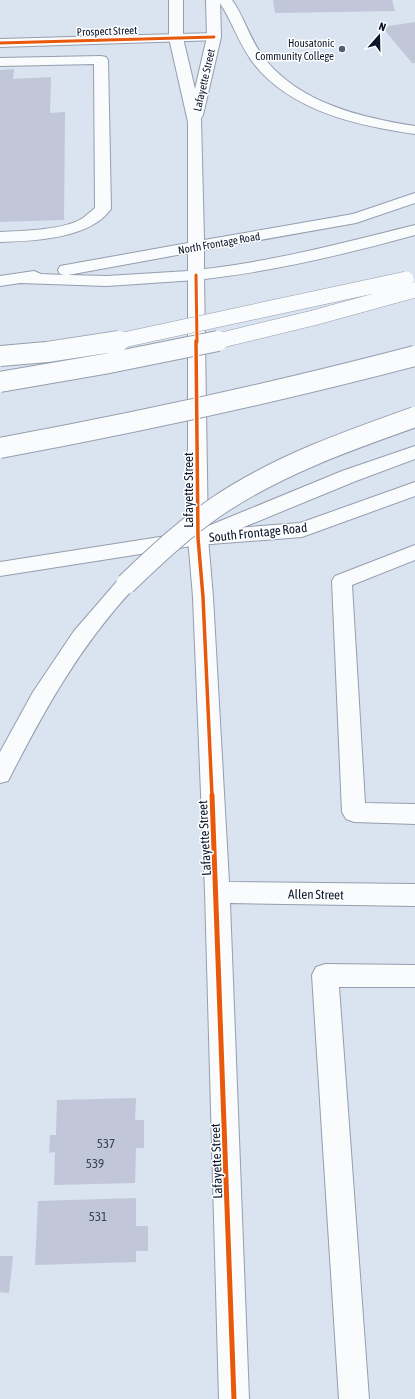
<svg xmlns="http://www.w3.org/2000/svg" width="415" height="1399" font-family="'Asap Condensed',sans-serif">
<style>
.building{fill:#c1c6d9}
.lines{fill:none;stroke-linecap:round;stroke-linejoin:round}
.minor-casing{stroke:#959eae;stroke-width:2}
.major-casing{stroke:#959eae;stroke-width:2}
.highway-casing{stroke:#959eae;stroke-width:2}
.minor{fill:#f9fbfd;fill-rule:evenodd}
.major{fill:#f9fbfd;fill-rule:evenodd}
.highway{fill:#f9fbfd;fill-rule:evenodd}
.highway-bridge-far1-casing{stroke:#959eae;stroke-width:16;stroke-linecap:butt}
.highway-bridge-casing{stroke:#959eae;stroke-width:22;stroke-linecap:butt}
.highway-bridge-far1{stroke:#f9fbfd;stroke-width:15}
.highway-bridge{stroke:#f9fbfd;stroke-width:20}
.cycleway-far2-casing{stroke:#fff;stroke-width:4.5}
.cycleway-far1-casing{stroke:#fff;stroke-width:6}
.cycleway-casing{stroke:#fff;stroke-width:8}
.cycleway-far2{stroke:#e8590c;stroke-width:3}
.cycleway-far1{stroke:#e8590c;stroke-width:3.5}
.cycleway{stroke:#e8590c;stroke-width:5}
.poi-dot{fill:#535e71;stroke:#fff;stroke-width:1.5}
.labels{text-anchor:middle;stroke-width:3;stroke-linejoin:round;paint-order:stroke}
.far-street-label{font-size:11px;fill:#0b172c;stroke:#fff}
.far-poi-label{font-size:11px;fill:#0b172c;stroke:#fff;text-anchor:end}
.street-label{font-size:13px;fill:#0b172c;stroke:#fff}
.near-number-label{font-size:13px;fill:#384357}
</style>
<rect width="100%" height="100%" fill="#dae3f0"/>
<path class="building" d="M273 0H392L395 11 275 13Z
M415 22V63H412L382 27Z
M14 69 13 79 51 77 50 113 65 112 64 220 0 222V70Z
M136 1098 135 1120H144V1148H136L135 1183 54 1185 55 1152 49 1153 50 1135H56L57 1100Z
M136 1198V1226H148V1251H136V1262L35 1265 38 1201Z
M0 1256H13L9 1293 0 1292Z"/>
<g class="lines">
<g class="minor-casing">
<path id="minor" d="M214 33 219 34 221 37 219 40 0 47V39Z
M101 56 106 57 108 60 111 209C90 239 33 241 0 242V232C22 231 65 230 83 218 87 215 91 211 95 208L94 64 0 66V58Z
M196 270 202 271 204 275 208 538 213 597 229 882 415 884V906L230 903 249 1399H219L205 892 193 597 188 538V275L190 271Z
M415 545V560L352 585 365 803 415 804V824L354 822 346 819 342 812 332 581 335 576Z
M325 964 415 965V987H339L369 1399H339L312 975 316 967Z"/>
</g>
<g class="major-casing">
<path id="major" d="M169 0H183V38L195 89 207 37 206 0H220L221 37 203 115 201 118 204 240 353 214 415 193V203L356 223 204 250V275L202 279 196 280 107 286 20 283 0 286V276L34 271 41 274 64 275 60 274 58 270 60 266 188 243V122L169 38ZM188 253V271L107 276 68 275Z
M415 482V496L302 537 198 545 0 576V562L198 531 300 523Z"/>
</g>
<g class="highway-casing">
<path id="highway" d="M218 0H232C245 18 250 41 265 59 300 103 362 118 415 126V134C358 126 291 111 254 64 239 45 232 20 218 0Z
M415 225V235C343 255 271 272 196 280L190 279 188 275 190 271 196 270C272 262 342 243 415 225Z
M415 446V459L356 481 205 543 198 545 191 543 188 538 191 533 342 471Z
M126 577 133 579 136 584 133 589C79 647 44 711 8 781L0 783V752L33 692 74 631 119 579Z"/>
</g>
<use href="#minor" class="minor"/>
<use href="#major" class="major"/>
<use href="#highway" class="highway"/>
<g class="highway-bridge-far1-casing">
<path id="highway-bridge-far1" d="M114 342 406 279
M214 342 313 318 415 290"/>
</g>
<g class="highway-bridge-casing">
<path id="highway-bridge" d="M0 356 47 352 119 341
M0 382 104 364 218 341
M0 448C140 422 278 392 415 356
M126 584C155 556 185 528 219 505 279 465 347 441 415 417"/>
</g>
<use href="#highway-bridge-far1" class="highway-bridge-far1"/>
<use href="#highway-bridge" class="highway-bridge"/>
<g class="cycleway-far2-casing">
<path id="cycleway-far2" d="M0 43 214 37
M196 275 197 342"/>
</g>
<g class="cycleway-far1-casing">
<path id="cycleway-far1" d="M196 341 198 538 203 597 212 796"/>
</g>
<g class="cycleway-casing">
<path id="cycleway" d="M212 795 234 1399"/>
</g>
<use href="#cycleway-far2" class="cycleway-far2"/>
<use href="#cycleway-far1" class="cycleway-far1"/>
<use href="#cycleway" class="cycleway"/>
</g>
<circle class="poi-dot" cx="342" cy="49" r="4"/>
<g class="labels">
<g class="far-street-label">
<text transform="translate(107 31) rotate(-2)" y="4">Prospect Street</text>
<text transform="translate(204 80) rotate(-77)" y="4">Lafayette Street</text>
<text transform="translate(219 243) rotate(-10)" y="4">North Frontage Road</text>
</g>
<g class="far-poi-label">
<text x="334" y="47">Housatonic<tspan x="334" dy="13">Community College</tspan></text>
</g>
<g class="street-label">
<text transform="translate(188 490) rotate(-90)" y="5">Lafayette Street</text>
<text transform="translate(258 532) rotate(-6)" y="5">South Frontage Road</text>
<text transform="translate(204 838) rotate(-93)" y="5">Lafayette Street</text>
<text transform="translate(316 894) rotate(1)" y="5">Allen Street</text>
<text transform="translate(216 1161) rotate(-92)" y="5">Lafayette Street</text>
</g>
<g class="near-number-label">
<text x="106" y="1148">537</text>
<text x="95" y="1168">539</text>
<text x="98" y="1221">531</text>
</g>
</g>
<g transform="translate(379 36) rotate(20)" stroke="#ffffff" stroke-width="3" paint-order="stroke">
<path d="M0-3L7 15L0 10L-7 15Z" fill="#0b172c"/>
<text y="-6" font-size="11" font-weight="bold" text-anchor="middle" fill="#0b172c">N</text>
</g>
</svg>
